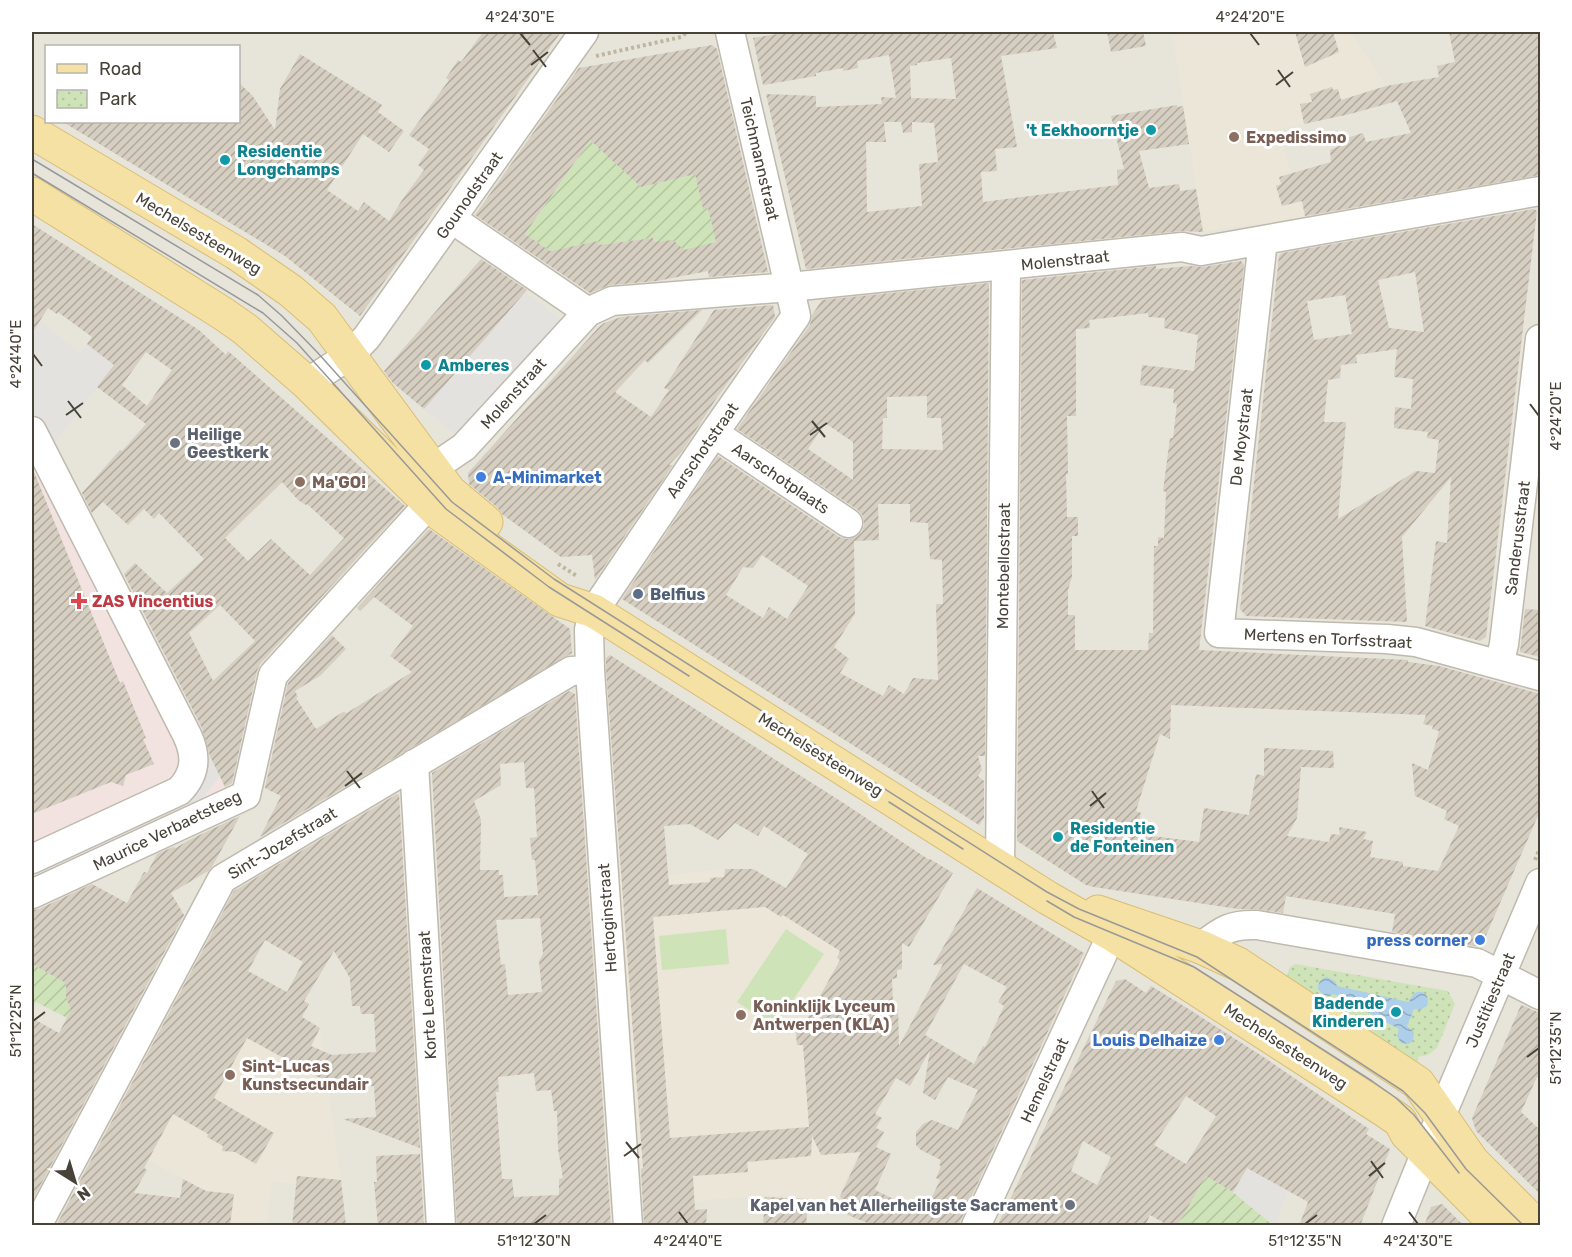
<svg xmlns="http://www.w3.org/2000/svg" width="1572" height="1257" font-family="Rubik,sans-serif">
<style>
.residential{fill:#e7e4da;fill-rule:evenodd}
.education{fill:#ebe6d7}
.medical{fill:#f3e3e0}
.park{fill:url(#park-dots)}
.garden{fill:url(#garden-furrows)}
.pitch{fill:#cee4b8}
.parking{fill:#e3e2df}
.water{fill:url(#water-waves)}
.building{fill:url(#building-hatch);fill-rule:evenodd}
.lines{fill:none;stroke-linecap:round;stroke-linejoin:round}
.minor-casing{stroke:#bfbaae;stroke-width:31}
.major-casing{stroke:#d9be74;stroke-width:35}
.path{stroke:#bfb6a1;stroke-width:4;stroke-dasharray:3 3;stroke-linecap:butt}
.minor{stroke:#fff;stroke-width:28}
.major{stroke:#f5e1a3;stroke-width:33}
.tram{stroke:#999;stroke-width:1.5}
.ticks{fill:none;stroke:#484339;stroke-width:2}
.culture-dot{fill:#0f9aa8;stroke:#fff;stroke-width:2}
.education-dot{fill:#8d6e63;stroke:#fff;stroke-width:2}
.worship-dot{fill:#6b7280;stroke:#fff;stroke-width:2}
.shop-dot{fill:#3f7fe0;stroke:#fff;stroke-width:2}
.service-dot{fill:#5c6f8a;stroke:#fff;stroke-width:2}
.health-dot{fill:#e0444e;stroke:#fff;stroke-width:2}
.labels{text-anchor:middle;stroke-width:6;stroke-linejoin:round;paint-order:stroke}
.culture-label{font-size:16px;font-weight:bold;fill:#0d838f;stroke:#fff;text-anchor:start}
.education-label{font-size:16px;font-weight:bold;fill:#785e54;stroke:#fff;text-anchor:start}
.street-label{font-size:16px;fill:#484339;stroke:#fff}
.worship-label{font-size:16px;font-weight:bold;fill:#5b616d;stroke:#fff;text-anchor:start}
.shop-label{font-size:16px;font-weight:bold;fill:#366cbe;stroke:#fff;text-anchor:end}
.service-label{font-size:16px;font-weight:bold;fill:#4e5e75;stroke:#fff;text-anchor:start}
.health-label{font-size:16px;font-weight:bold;fill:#be3a42;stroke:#fff;text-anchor:start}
.neatline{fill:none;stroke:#484339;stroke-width:2}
.ticks-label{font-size:15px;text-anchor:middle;fill:#484339}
</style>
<defs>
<pattern id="park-dots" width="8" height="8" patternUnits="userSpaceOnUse" patternTransform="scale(1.5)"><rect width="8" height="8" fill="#cee4b8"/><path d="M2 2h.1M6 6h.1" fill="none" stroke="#b2c59f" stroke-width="1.8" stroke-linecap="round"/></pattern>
<pattern id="garden-furrows" width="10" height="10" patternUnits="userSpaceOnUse" patternTransform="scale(1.5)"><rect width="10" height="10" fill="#cee4b8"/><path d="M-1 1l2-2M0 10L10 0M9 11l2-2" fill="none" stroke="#b2c59f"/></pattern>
<pattern id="water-waves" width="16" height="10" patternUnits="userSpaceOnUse" patternTransform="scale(1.5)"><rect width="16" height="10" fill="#aecfea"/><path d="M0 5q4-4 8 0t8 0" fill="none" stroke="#90aabf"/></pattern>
<pattern id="building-hatch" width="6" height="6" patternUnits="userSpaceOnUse" patternTransform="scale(1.5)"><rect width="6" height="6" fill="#d5cec1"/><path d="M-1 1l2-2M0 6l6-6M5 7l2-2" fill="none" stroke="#afa99e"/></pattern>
</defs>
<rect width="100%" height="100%" fill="#f4f2eb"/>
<path class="residential" d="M32 32H1540V1225H32ZM46 46H238V122H46Z"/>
<path class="education" d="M1172 32H1351L1386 86 1322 106 1326 120 1278 130 1297 192H1299L1305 217 1203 232Z
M842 802 938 864 869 987 860 1150 832 1207 808 1198 765 1195 644 1206 619 880 725 869H753L786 888Z
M220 916 265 940 248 971 309 1004 302 1017 320 1028 341 1180 298 1176 296 1184 272 1181 267 1225H195L199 1188 102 1135Z"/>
<path class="medical" d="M32 313 79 353 87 344 99 353 122 354 46 455 220 776 229 797 32 889Z"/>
<path class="park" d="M1295 964 1448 991 1455 1004 1437 1048 1428 1055 1418 1057V1062L1414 1061 1287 978 1289 968Z"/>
<path class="garden" d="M590 140 596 146 631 149 618 165 641 187 696 173 703 209 709 207 719 241 714 242 715 249 684 250 654 242 653 238 599 245 598 241 550 251 525 234Z
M32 964 70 985 66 997 72 1009 67 1018 36 1002 32 1009Z
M1206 1176 1233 1192 1273 1225 1177 1226Z"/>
<path class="pitch" d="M726 929 729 964 662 970 659 936Z
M786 929 824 954 775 1027 737 1002Z"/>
<path class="parking" d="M525 292 564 323 461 439 424 409Z
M32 313 79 353 87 344 99 353 122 354 46 455 32 466Z
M206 749 220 776 190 815 32 889V870L176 803Z
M1247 1168 1288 1191 1274 1226 1233 1192Z"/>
<path class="water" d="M1327 977 1335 981 1337 986 1409 1002C1414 986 1432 990 1427 1006L1420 1010 1414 1009 1407 1026 1414 1032 1413 1040 1409 1044 1401 1043 1397 1036 1399 1029 1334 994 1330 996 1323 995 1318 989C1318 982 1321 978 1327 977Z"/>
<path class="building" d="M483 32H561L360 316 285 256 63 122H238V82L252 95 275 130 280 89 300 54 382 105 378 112 404 131 389 152 363 134 327 190 358 211 364 202 389 221 402 200 424 170 418 165 429 149 409 135 449 80 446 78 458 60 461 62Z
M789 32H1053L1057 48 1001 56 1017 147 995 149 997 171 981 172 983 202 1118 185 1117 170 1124 169 1111 116 1177 105V107L1183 106 1189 144 1139 151 1149 188 1179 184 1180 191 1196 189 1203 232 1180 231 806 269 766 94 816 96V107L882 104 881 97 896 98 889 55 857 61 858 68 843 71V68L816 73V76L763 85 753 38ZM951 58 956 99 911 98 910 66 917 65V63ZM884 122H901L903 133 912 132V122L934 123 938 162 919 164 922 206 867 212 866 142H886Z
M1107 32H1143L1146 46 1111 52Z
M1295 32H1333L1339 52 1305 67Z
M1449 32H1540V175L1305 216 1302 201 1282 206 1276 186 1281 184 1279 177 1331 162 1330 150 1339 146 1337 141 1363 133 1366 142 1411 133 1397 101 1350 114 1304 124 1300 104 1312 102 1310 94 1332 87 1333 90 1338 89 1341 100 1386 86 1439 77 1437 66 1455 62Z
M712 45 717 49 768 272 709 277 708 271 657 281 610 285 590 293 475 215 579 68ZM590 140 641 187 695 174 703 209 708 208 716 242 684 250 673 240 654 242 653 238 599 245 598 241 550 251 525 234Z
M1534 209 1537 211 1486 637 1480 641 1425 626 1436 541 1447 543 1451 477 1402 537 1407 622 1246 616 1240 609 1279 256 1282 253ZM1415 272 1424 332 1389 328 1378 280ZM1345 295 1352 334 1314 340 1307 301ZM1397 349 1394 377 1413 379 1411 409 1395 407 1394 428 1428 432 1427 438 1439 440 1435 473 1416 471 1338 519 1346 422H1324L1328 380 1340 378 1341 365 1357 363 1356 355Z
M32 224 199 330 226 355 228 351 405 506 260 664 257 671 232 783 225 787 210 756 202 728 124 574 135 563 167 593 204 559 159 513 154 519 144 509 128 525 103 502 92 513 82 493 120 450 122 451 146 424 97 387 114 365 87 344 92 337 58 312 57 314 48 308 32 333ZM146 352 172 370 147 406 122 385ZM282 482 298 500 306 505 307 504 344 538 310 575 271 539 248 561 225 538ZM220 605 255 641 213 681 189 633Z
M481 259 527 290 424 409 393 383 384 371Z
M1241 261 1244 265 1199 650 1408 660V662L1439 666 1540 694V811L1481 947 1392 932 1395 914 1292 897 1286 896 1283 913 1257 909H1238L1094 887 1086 885 1017 841 1022 280 1156 266V269L1190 266 1203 267ZM1148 313V317L1165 318 1164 328 1198 335 1194 371 1142 365 1140 385 1174 389 1173 403 1177 404 1173 438H1170L1163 491 1166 492 1164 538 1158 537V546H1154L1153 633H1149L1148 650H1075V615H1068V590L1072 577V536H1078V517H1067L1066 474H1068L1067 416H1076V329L1090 328 1089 320ZM1171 705 1426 715 1423 724 1433 726 1432 729 1439 731 1428 770 1412 763 1415 796 1447 811 1444 819 1459 826 1438 871 1403 866V862L1370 857 1373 841 1363 839 1367 832 1339 827 1340 835 1331 834 1329 842 1287 836 1297 818 1301 767 1334 768 1333 751 1264 748V776L1256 774 1249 815 1204 808 1199 842 1153 836 1154 830 1138 826 1141 813 1136 811 1160 734 1170 739Z
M989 283 985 756H978L982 770 978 776 984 781V818L979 825 622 599 718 456 839 537 847 539 856 537 862 532 864 525 863 516 858 510 737 429 810 325 812 315 822 300ZM927 396V418H941L943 450 882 449 883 418H887V397ZM825 423 853 442V480L808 449ZM878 504H910V522L928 523 930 559 942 560 943 604H936L938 680 913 678 904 694 889 685 883 696 840 673 849 659 834 647 855 614 854 541 879 540ZM762 555 808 586 787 619 769 607 763 618 726 595 743 567 753 568Z
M773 305 775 317 714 402 683 450 669 465H673L595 580 592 555 561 557 503 515 498 508 469 484 468 473 598 328 604 323 621 317 702 310 648 363 645 360 615 392 651 417 669 390 664 388 714 310Z
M32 467 120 683 123 681 146 738 143 739 154 764 126 775 123 786 111 782 32 814Z
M429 529 570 629 572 653 260 837 281 796 265 788 288 683 332 635 346 649 321 675 295 691 298 697 296 698 316 729 343 712 347 713 412 672 390 656 413 626 374 597 360 611 357 608Z
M1525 609 1540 610V657L1520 652Z
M610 655 842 802 928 859H930L953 873 909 947 902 943V969L897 970V978L892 979 893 1003 898 1006 899 1046 943 964 933 965 977 888 1084 953 958 1226H875L848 1215 840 1196 861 1152 821 1155 812 1136 811 1156 747 1162 748 1172 693 1176 695 1210 707 1209 706 1226H644L641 1169 643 1168 606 669V658ZM735 823 758 836 764 826 808 854 786 888 753 869H725L724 877 710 878V882L669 885 664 826 690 824 718 840ZM765 907 781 917 783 915 840 951 837 958 840 960 805 1023 795 1024 797 1045H803L809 1127 670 1138 653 917ZM964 964 1007 987 998 1002 1004 1006 985 1047 983 1046 974 1064 925 1035ZM930 1050 923 1093 935 1100 948 1077 978 1090 958 1130 932 1120 923 1124 916 1132V1145L921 1150 941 1160 939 1165 941 1166 936 1178 940 1180 924 1214 875 1190 891 1154 876 1147 884 1132 876 1128 882 1118 875 1114 896 1078 910 1086Z
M569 691 575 694 611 1226H457L432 773ZM524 762 526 788H534L537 837 530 838 532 860H535L538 895 504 897 503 875H499V870H480L481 820 474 801 501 785 500 764ZM540 918 543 954 539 961 542 992 508 995 505 964 501 965 496 920ZM534 1073 536 1091 551 1090 554 1111H557L558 1149 563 1178 559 1179V1195L514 1197 512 1179H502L496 1092H499L498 1077Z
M397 794 399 795 420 1148 343 1119 376 1117 374 1086 343 1088V1085L328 1087 327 1082 247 1038 214 1098 274 1133 256 1164 235 1152 222 1151 223 1146 207 1137 208 1134 173 1114 144 1168 147 1170 134 1193 180 1198 183 1179 206 1191 234 1194 230 1226H56L234 891ZM265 940 303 962 287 992 248 971ZM334 951 350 978 352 1006H360L361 1014H374L376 1052 332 1055 311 1046 320 1028 302 1017 309 1004 304 1001Z
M240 816 213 865 208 871 171 893 184 915 32 1201V1018L59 1033 71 1010 66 997V983L32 964V910L39 909 92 884 127 903 144 872 147 873 157 854 173 847 176 848 189 840Z
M1125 979 1146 993 1151 986 1187 1008 1265 1058 1369 1129 1366 1134 1390 1149 1360 1226H1299L1308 1202 1247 1168 1233 1192 1206 1176 1177 1226H1169L1150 1215 1145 1226H997L1116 981ZM1186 1096 1216 1116 1186 1164 1154 1145ZM1083 1141 1111 1157 1097 1185 1071 1171Z
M1521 1005 1540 1013V1078L1537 1077 1521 1112 1540 1130V1194L1476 1131 1472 1118Z
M420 1154 424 1226H378L374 1182H377L376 1156Z
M297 1176 341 1180 346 1226H292Z
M765 1197 808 1199 806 1226H763Z
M1442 1204 1464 1226H1424L1431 1207Z"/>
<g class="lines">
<g class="minor-casing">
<path id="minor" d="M452 219 588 312
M1263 240 1219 633 1387 639 1416 642 1540 676
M307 383 350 355 367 337 584 32
M32 431 187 735C197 756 196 774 179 791L32 859
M714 433 848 523
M433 468 464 447 588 312 612 301 790 287 1182 247 1201 251 1540 191
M1499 665 1504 644 1540 339
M414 764 441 1226
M1000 867 1006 266
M32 894 246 795 273 675 429 504
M1201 947C1222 930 1231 924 1257 925L1477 963 1540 995
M37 1226 222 879 571 671 590 670
M628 1226 590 670 589 630 592 614 714 433 796 316 730 32
M976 1226 1119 919
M1396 1226 1432 1137 1540 883"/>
</g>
<g class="major-casing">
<path id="major" d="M32 132 236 253 291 291 322 318 450 492 486 522
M32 194 222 313 245 329 307 383 440 514 560 600 594 611 1048 898 1113 935 1387 1112 1400 1121 1407 1134 1498 1226
M1098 912 1201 947 1238 964 1418 1083 1472 1161 1537 1226"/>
</g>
<path class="path" d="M596 56 681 37 687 32
M558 564 577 576
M1535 860 1540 848"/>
<use href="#minor" class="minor"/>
<use href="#major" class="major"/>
<path class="tram" d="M32 159 258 295 282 316 317 352 452 502 554 579 1047 892 1079 909 1197 957 1403 1091 1425 1113 1466 1169 1524 1226
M32 173 263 313 297 343 446 509 549 587 689 676
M889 802 963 849
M1047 901 1074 917 1194 967 1372 1081 1396 1098 1414 1115 1459 1173"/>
</g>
<path class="ticks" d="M520 33 530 45M1250 33 1259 45M533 50 546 67M531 65 548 52M1278 70 1290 87M1276 85 1293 72M33 354 42 366M68 401 81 418M1530 404 1539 416M66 415 83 403M812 421 825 437M810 435 827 423M347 771 360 788M345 786 362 773M1092 791 1104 808M1090 806 1106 793M33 1021 45 1012M1527 1057 1539 1048M626 1142 639 1158M624 1156 641 1144M1371 1161 1383 1178M1369 1176 1385 1163M679 1212 688 1224M1409 1212 1418 1224M534 1224 546 1215M1305 1224 1317 1215"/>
<g class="culture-dot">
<circle cx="1151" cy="130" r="6"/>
<circle cx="225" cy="160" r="6"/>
<circle cx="426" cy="365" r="6"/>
<circle cx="1058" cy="837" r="6"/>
<circle cx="1396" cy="1012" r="6"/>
</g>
<g class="education-dot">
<circle cx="1234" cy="137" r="6"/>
<circle cx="300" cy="482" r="6"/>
<circle cx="741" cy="1015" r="6"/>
<circle cx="230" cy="1075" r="6"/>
</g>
<g class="worship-dot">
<circle cx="175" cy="443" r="6"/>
<circle cx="1070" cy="1205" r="6"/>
</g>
<g class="shop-dot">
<circle cx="481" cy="477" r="6"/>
<circle cx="1480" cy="940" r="6"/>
<circle cx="1219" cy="1040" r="6"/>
</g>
<circle class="service-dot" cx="638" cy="594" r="6"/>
<path class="health-dot" d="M76 592h6v6h6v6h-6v6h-6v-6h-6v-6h6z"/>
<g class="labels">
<g class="culture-label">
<text x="1139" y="136" text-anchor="end">'t Eekhoorntje</text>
<text x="237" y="157">Residentie<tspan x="237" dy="18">Longchamps</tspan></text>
<text x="438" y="371">Amberes</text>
<text x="1070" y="834">Residentie<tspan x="1070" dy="18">de Fonteinen</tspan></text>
<text x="1384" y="1009" text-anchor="end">Badende<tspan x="1384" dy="18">Kinderen</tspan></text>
</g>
<g class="education-label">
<text x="1246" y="143">Expedissimo</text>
<text x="312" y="488">Ma'GO!</text>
<text x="753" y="1012">Koninklijk Lyceum<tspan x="753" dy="18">Antwerpen (KLA)</tspan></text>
<text x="242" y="1072">Sint-Lucas<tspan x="242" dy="18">Kunstsecundair</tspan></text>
</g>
<g class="street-label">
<text transform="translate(760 159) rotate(77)" y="6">Teichmannstraat</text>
<text transform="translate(469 195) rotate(-55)" y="6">Gounodstraat</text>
<text transform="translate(199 233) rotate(31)" y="6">Mechelsesteenweg</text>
<text transform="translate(1065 260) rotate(-6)" y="6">Molenstraat</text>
<text transform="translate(513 393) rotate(-48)" y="6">Molenstraat</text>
<text transform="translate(1241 437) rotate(-83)" y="6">De Moystraat</text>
<text transform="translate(702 450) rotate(-55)" y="6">Aarschotstraat</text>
<text transform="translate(781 478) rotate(34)" y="6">Aarschotplaats</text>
<text transform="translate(1517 538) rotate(-83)" y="6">Sanderusstraat</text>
<text transform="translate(1003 566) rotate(-89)" y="6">Montebellostraat</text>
<text transform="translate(1328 638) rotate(3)" y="6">Mertens en Torfsstraat</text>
<text transform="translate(821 754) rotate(32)" y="6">Mechelsesteenweg</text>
<text transform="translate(167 830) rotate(-26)" y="6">Maurice Verbaetsteeg</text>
<text transform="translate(282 843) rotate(-31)" y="6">Sint-Jozefstraat</text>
<text transform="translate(607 918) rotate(-94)" y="6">Hertoginstraat</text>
<text transform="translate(427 995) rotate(-93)" y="6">Korte Leemstraat</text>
<text transform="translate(1490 1000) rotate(-67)" y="6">Justitiestraat</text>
<text transform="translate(1286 1046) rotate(33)" y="6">Mechelsesteenweg</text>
<text transform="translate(1044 1080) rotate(-65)" y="6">Hemelstraat</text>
</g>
<g class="worship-label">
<text x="187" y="440">Heilige<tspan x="187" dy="18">Geestkerk</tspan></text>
<text x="1058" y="1211" text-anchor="end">Kapel van het Allerheiligste Sacrament</text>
</g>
<g class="shop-label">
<text x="493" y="483" text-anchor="start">A-Minimarket</text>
<text x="1468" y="946">press corner</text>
<text x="1207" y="1046">Louis Delhaize</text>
</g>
<g class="service-label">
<text x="650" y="600">Belfius</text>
</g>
<g class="health-label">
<text x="92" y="607">ZAS Vincentius</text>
</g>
</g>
<rect width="1572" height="1257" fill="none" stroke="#ffffff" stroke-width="66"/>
<rect x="45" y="45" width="195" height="78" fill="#ffffff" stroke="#b6b4b0" stroke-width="1.5"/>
<rect x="57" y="64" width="30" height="9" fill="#f5e1a3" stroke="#b6b4b0" stroke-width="1.5"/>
<text x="99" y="75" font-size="18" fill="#484339">Road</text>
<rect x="57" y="90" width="30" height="18" fill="url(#park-dots)" stroke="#b6b4b0" stroke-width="1.5"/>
<text x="99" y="105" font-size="18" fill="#484339">Park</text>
<g transform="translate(75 1182) rotate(143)" stroke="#ffffff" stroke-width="4.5" paint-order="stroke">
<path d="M0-4.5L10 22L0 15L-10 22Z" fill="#484339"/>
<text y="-9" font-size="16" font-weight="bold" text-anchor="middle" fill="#484339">N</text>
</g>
<rect x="33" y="33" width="1506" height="1191" class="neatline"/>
<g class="ticks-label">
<text x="520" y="22">4°24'30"E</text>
<text x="1250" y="22">4°24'20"E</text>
<text transform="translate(16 354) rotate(-90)" y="5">4°24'40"E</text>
<text transform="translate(1556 416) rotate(-90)" y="5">4°24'20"E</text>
<text transform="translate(16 1021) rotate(-90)" y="5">51°12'25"N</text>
<text transform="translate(1556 1048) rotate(-90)" y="5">51°12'35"N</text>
<text x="534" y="1246">51°12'30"N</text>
<text x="688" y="1246">4°24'40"E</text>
<text x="1305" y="1246">51°12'35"N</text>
<text x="1418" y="1246">4°24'30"E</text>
</g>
</svg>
